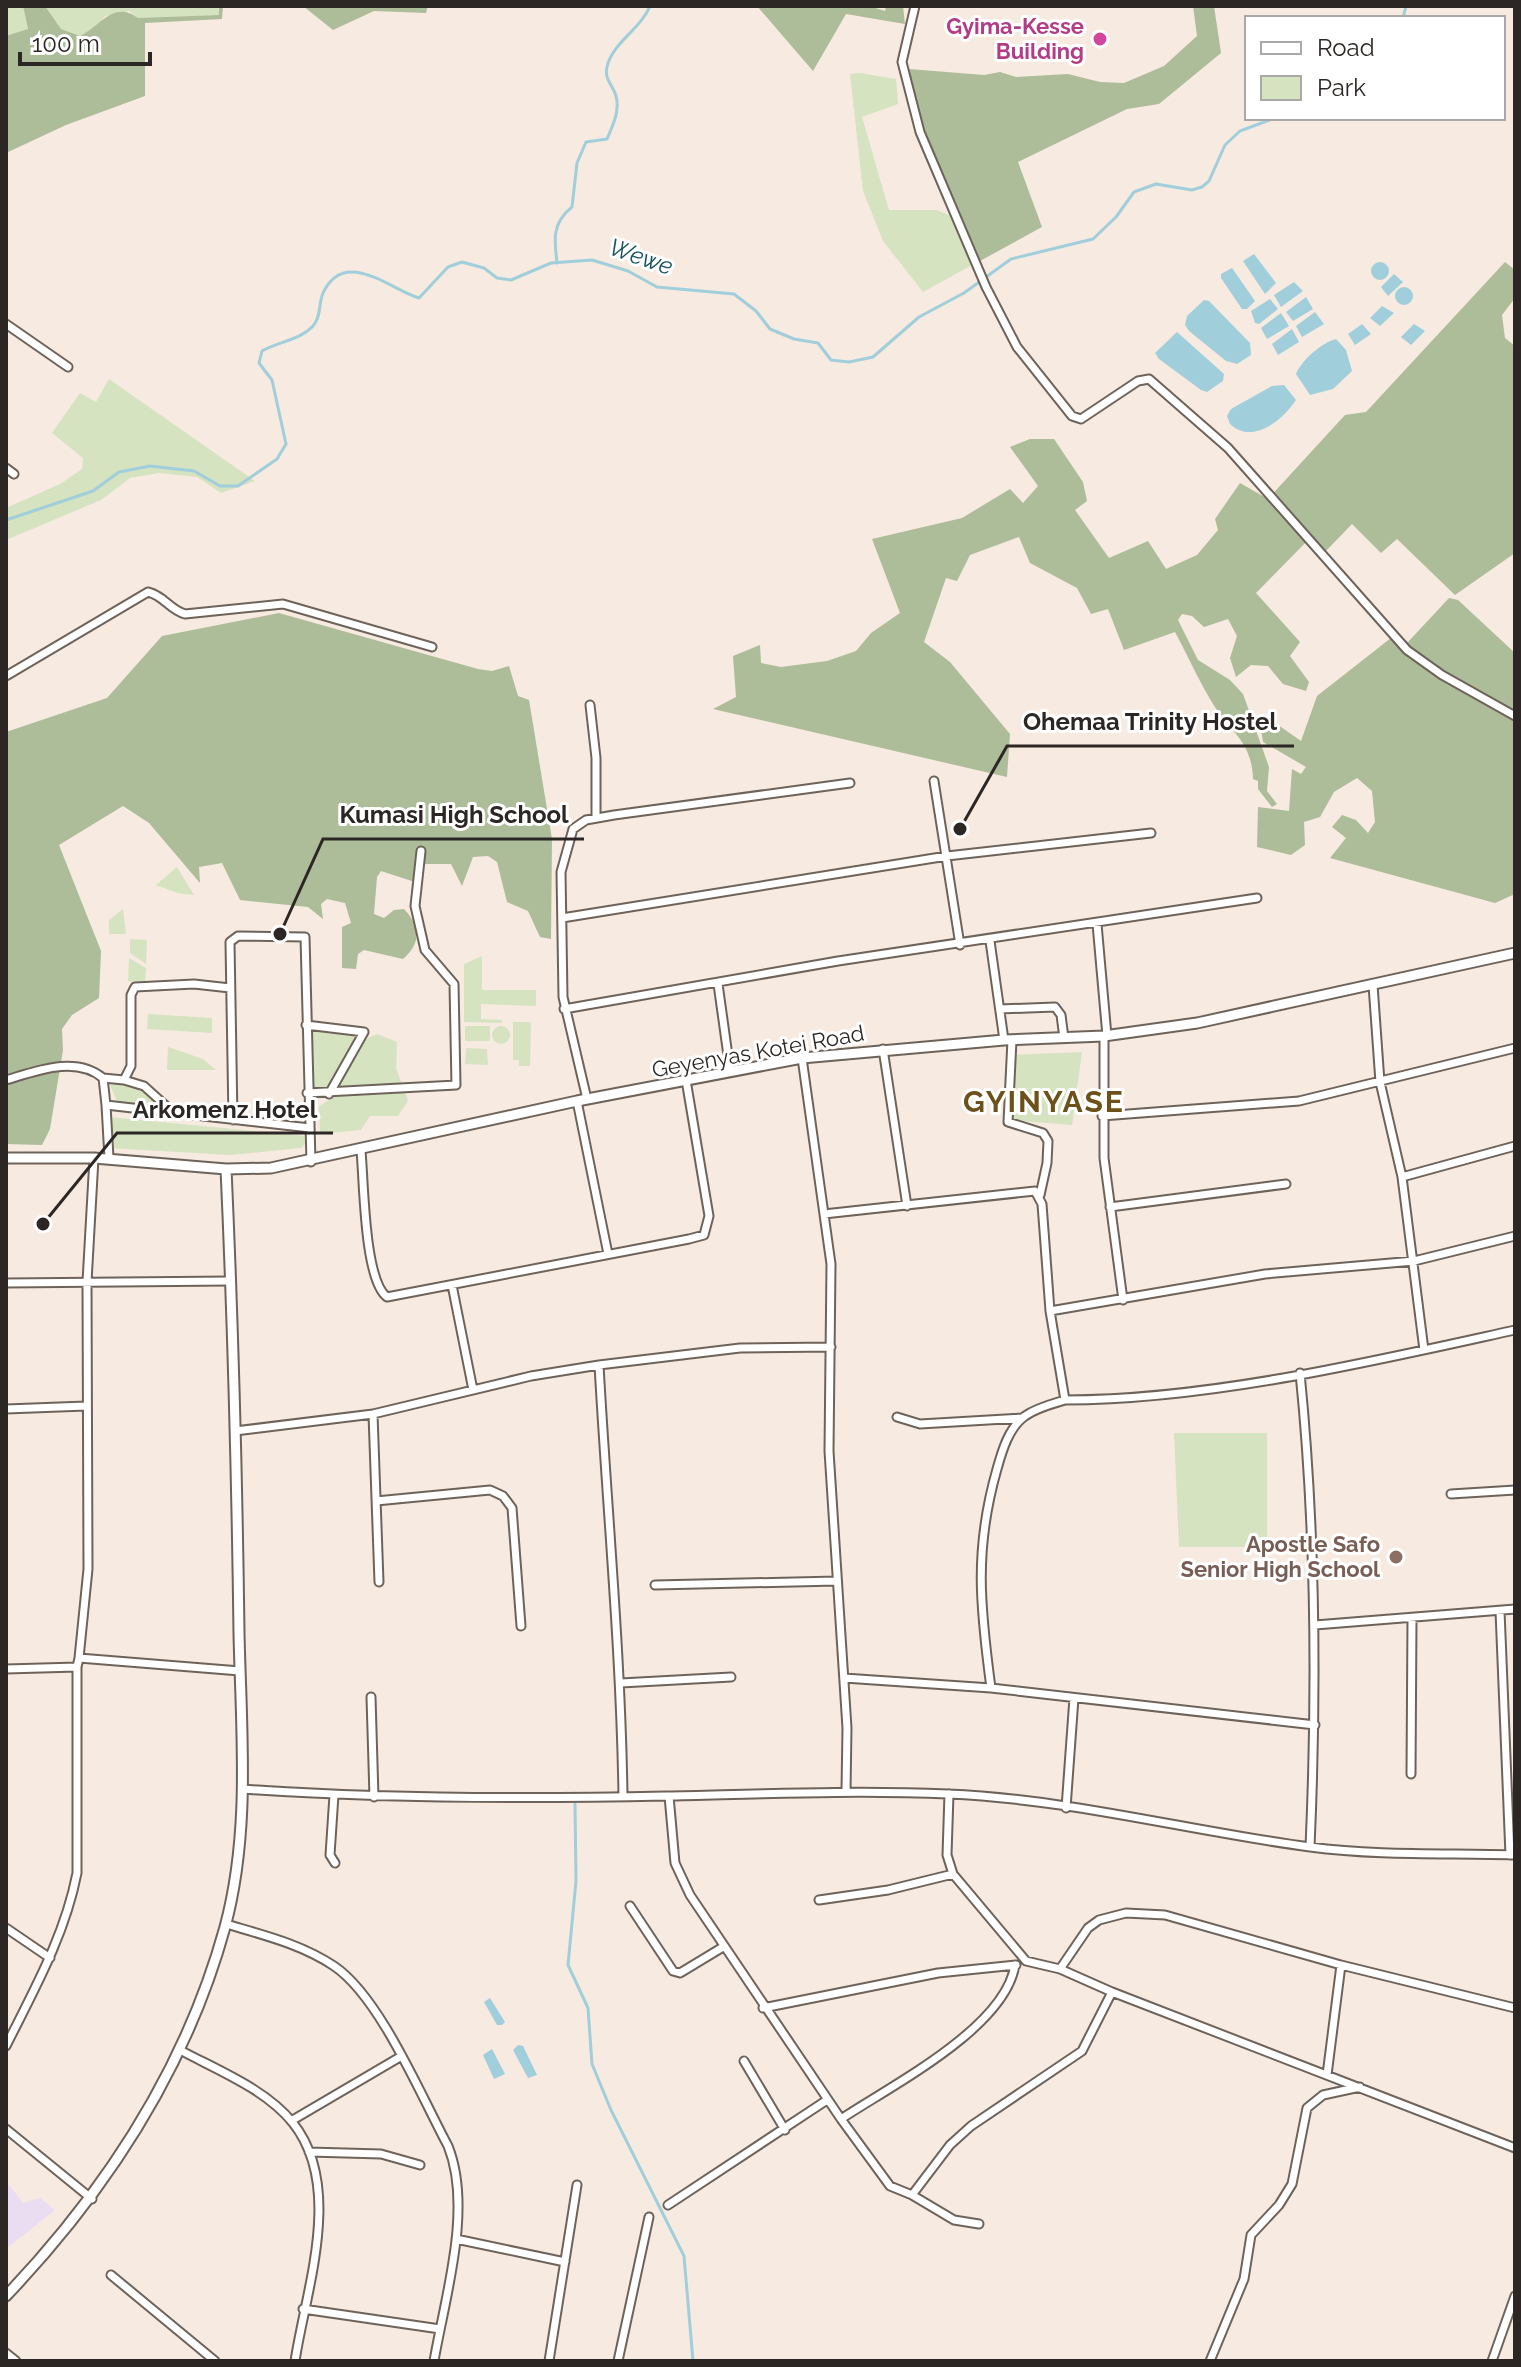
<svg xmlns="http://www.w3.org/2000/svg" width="1521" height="2367" font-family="Raleway,sans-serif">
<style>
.industrial{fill:#ebddf1}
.green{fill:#d5e3c1}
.forest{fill:#adbc99}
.water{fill:#a1cedb}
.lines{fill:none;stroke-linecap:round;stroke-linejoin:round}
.stream{stroke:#a1cedb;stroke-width:3}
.minor-casing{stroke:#6e635a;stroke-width:11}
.tertiary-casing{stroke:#6e635a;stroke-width:13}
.minor{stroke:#fff;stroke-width:7}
.tertiary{stroke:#fff;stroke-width:9}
.hotel-dot{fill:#d1479c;stroke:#fff;stroke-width:3}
.education-dot{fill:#8d6e63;stroke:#fff;stroke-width:3}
.labels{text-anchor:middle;stroke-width:6;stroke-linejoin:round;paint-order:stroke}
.hotel-label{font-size:22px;font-weight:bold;fill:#b23c85;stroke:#fff;text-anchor:end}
.street-label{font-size:22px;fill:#2c2724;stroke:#fff}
.education-label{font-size:22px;font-weight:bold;fill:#785e54;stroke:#fff;text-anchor:end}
.water-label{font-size:24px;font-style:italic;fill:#155361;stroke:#fff}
.district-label{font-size:30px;font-weight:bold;letter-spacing:2px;fill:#6e511a;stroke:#fff}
.leader{fill:none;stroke:#2c2724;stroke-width:3}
.callout-dot{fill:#2c2724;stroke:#fff;stroke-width:3}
.callout-label{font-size:24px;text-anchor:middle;font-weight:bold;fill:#2c2724;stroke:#fff;stroke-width:6;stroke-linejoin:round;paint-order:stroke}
</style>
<rect width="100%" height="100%" fill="#f7eae0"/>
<path class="industrial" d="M6 2181 23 2203 40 2198 55 2210 6 2249Z"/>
<path class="green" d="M6 6H23L28 30 6 36Z
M45 6H219V15L138 18 129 11 105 16 94 30 80 36 61 30Z
M860 73 896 79 898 104 862 117 889 210H937L951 216 974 264 923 292 883 241 863 191 850 74Z
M109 379 255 481 221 493 197 477 159 473 130 478 101 500 6 540V508L60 484 82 469 83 458 52 433 80 393 96 402Z
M177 867 194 895 177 893 156 885Z
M123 909 126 934H109V920Z
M130 939 147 940 146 964 130 953Z
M482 956V990H536V1006L481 1004V1019L502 1020V1023L464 1022V964Z
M129 958 146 968 145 983 128 981Z
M148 1014 212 1018V1033L147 1029Z
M513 1022H531L530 1066H519V1060H513Z
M492 1035a9 9 0 1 1 18 0a9 9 0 1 1-18 0Z
M465 1026H490V1041H465Z
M312 1031 352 1035 356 1039 327 1090 314 1088 308 1060Z
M377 1034 397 1042 396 1068 408 1101 398 1116H370L361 1130 320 1134 319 1106 331 1099 366 1039Z
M168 1047 203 1059 216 1070H167Z
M466 1048 487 1049 488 1065 465 1064Z
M1082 1052 1072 1125 1011 1120 1013 1055Z
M110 1085H136L168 1108 118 1104Z
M109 1117 304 1136 305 1144 301 1148 230 1155 109 1148Z
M1174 1433H1267V1547H1179Z"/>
<path class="forest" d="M23 6H45L61 29 80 36C101 26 113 0 138 18L219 15V6H223L222 19 145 23V96L66 125 6 153V36L28 29Z
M303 6H428L426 13 374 11 333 30Z
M757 6H869L885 11 886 6H903L905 24 846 14 813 71Z
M1193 6H1214L1221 53 1159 104 1127 109 1018 162 1042 227 980 261 924 132 909 69 984 75 1000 72 1016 77 1068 74 1100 82 1124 83 1164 66 1197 36Z
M1505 262 1515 270V298L1502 315 1505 338 1515 346V553L1455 595 1397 539 1381 553 1352 524 1324 553 1310 538 1256 593 1300 642 1290 656 1309 682 1306 691 1283 684 1268 666 1251 665 1236 677 1230 658 1237 636 1228 619 1204 627 1192 616 1182 614 1178 620 1198 660 1230 680 1243 694 1269 767 1267 791 1277 804 1272 807 1258 789V781L1253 779C1252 741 1230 732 1213 704 1199 681 1188 656 1175 632L1124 650 1108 609 1091 614 1077 588 1030 563 1019 537 970 555 957 581 946 578 924 642 950 662 1010 734 1007 777 713 709 736 697 733 656 760 645 761 663 781 667 827 661 856 651 871 633 900 613 872 539 962 518 1010 489 1023 503 1038 486 1010 447 1030 439H1054L1083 482 1087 501 1075 510 1109 558 1148 541 1166 569 1197 555 1218 530 1215 519 1240 483 1268 499 1345 415 1366 412Z
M1449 598 1458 600 1515 653V894L1495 903 1330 858 1346 838 1332 827 1342 815 1356 820 1368 833 1375 822 1372 791 1357 778 1334 792 1320 817 1304 822 1305 845 1291 855 1257 847 1258 807 1289 811 1292 769 1301 774 1306 767 1263 742 1261 729 1271 720 1301 741 1317 696 1396 634 1408 642Z
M279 613 478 669 492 671 509 666 518 696 529 700 552 839 551 939 540 937 528 911 507 902 497 862 488 856 473 857 462 886 451 864H425L415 882 381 871 377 877 374 914 384 918 394 910 404 909C421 927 421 943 403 959L364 950 358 954 356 969 342 968V927L351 923 345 903 327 899 321 904 323 919 308 907 240 900 222 863 199 867 200 883 149 823 123 806 59 845 101 951 99 998 72 1015 62 1029 63 1050 50 1129 42 1145 6 1144V732L107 698 162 636Z"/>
<path class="water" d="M1254 254 1276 283 1265 294 1243 261Z
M1371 271a9 9 0 1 1 18 0a9 9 0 1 1-18 0Z
M1232 268 1255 301 1247 309H1242L1221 278V274Z
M1394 274 1403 282 1388 296 1381 287Z
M1294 282 1303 291 1281 307 1274 295Z
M1395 296a9 9 0 1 1 18 0a9 9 0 1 1-18 0Z
M1306 297 1313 309 1293 321 1286 312Z
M1270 299 1278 309 1259 324 1255 323 1251 311Z
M1204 300 1209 301 1250 343 1251 355 1237 364 1226 361 1189 331 1185 325 1187 316Z
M1382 306 1394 313 1380 326 1370 318Z
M1315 312 1324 324 1302 337 1296 326Z
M1281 313 1289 326 1267 339 1261 328Z
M1362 324 1371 334 1355 345 1348 334Z
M1414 324 1425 331 1411 345 1401 337Z
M1292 329 1299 342 1278 355 1272 344Z
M1177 332 1224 374 1223 381 1207 392 1201 390 1159 359 1155 353Z
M1336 339 1346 350 1352 371 1333 389 1310 395 1296 374C1302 360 1321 343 1336 339Z
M1284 385 1296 400C1282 421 1252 445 1230 424L1227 416 1231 409 1272 386Z
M490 1998 505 2022 502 2025H497L484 2002Z
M518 2045 523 2046 537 2075 528 2078 513 2050Z
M492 2049 505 2074 494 2079 483 2055Z"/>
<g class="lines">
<path class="stream" d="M1403 18 1406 6
M557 263C554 239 552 223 572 207L577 163 586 142 607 139C613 125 620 111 616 96 613 85 604 80 607 67 612 43 641 29 650 6
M6 520 93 491 119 472 150 466 194 471 220 486H238L277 459 286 444 272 380 259 363 262 351C279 341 299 341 313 326 322 316 318 301 324 291 346 248 391 290 419 298L448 267 462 262 484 268 497 278 511 280 551 263 592 260 628 271 657 287 734 294 756 311 770 329 794 339 818 343 831 360 849 362 873 357 919 317 964 293 1011 259 1093 239 1116 217 1134 192 1156 184 1192 190 1202 187 1209 181 1225 145 1240 131 1275 118
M575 1804 576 1881 568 1965 588 2008 592 2064 611 2110 684 2256 693 2361"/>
<g class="minor-casing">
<path id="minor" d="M915 6 902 62 920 132 986 287 1017 347 1072 416 1081 419 1138 381 1149 379 1228 448 1407 650 1442 675 1515 716
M6 324 68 367
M6 468 14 474
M6 676 148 592C163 595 170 610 185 614L283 604 432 647
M590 705 596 758V818
M934 781 960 945
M562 918 947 856 1151 833
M1097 924 1107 1036
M990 941 1004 1040
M718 984 730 1070
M1373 985 1380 1082 1402 1177 1424 1350
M564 1009 838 961 1257 898
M1000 1009 1055 1007 1061 1015 1064 1038
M306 1025 364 1032 329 1094
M1104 1036V1158L1123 1300
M1012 1040 1008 1122 1043 1133 1048 1141 1047 1163 1040 1195
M883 1049 907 1206
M802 1058 831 1264 829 1451 847 1728 846 1791
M103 1078 124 1080 131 1066V995L135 987 194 984 230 988
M6 1080C36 1071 76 1055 103 1078L106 1105
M124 1080 144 1086 175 1114
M307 1093 456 1085 454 984 425 950 415 906 421 851
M587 1099 563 997 561 872 573 829 586 820 614 815 850 783
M577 1101 608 1254
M1102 1116 1299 1101 1515 1048
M233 1120 230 942 238 936 305 937 311 1162
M361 1151C364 1181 364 1280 387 1297L689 1239 704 1235 709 1216 686 1080
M109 1158 106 1105 310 1128
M1402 1177 1515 1146
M1110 1207 1286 1184
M824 1214 1035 1191 1042 1204 1050 1311 1065 1400C1209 1400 1374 1361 1515 1330
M6 1283 231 1281
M452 1285 473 1390
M1050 1311 1265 1274 1414 1261 1515 1236
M599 1365C607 1509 621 1653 623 1797
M1300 1373C1316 1531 1317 1689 1310 1847
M6 1409 86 1406
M373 1414 379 1582
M897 1417 920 1424 1022 1418
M235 1431 373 1414 531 1376 599 1365 740 1348 831 1347
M1451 1494 1515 1490
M376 1501 490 1490 503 1496 512 1508 521 1626
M655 1585 837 1581
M1500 1611 1510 1855
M1315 1625 1515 1609
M79 1658 240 1671
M6 1669 77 1667 79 1658 88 1569 87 1282 94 1158
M844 1678 991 1688 1315 1725
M621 1683 731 1677
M991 1688C980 1606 974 1549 997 1469 1002 1451 1009 1427 1025 1416 1036 1408 1052 1404 1065 1400
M371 1697 374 1797
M1411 1774 1412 1619
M243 1789C384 1799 525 1799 666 1796 760 1794 854 1790 948 1794 1070 1799 1189 1831 1310 1847 1378 1856 1447 1853 1515 1855
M949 1794 947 1855 953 1874 1026 1961 1060 1969 1112 1992 1515 2148
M334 1795 330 1855 335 1863
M669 1796 675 1863 690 1895 841 2119C892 2085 1005 2028 1015 1965
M1066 1808 1074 1698
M819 1900 888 1890 953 1874
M630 1906 673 1971 680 1973 723 1947
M226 1924C263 1935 301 1944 334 1966 380 1997 421 2096 448 2146 473 2208 445 2297 434 2361
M6 1928 50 1958
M1060 1969 1088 1928 1099 1920 1126 1913 1165 1915 1341 1965 1515 2008
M763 2008 938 1973 1016 1965
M6 2046C34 1990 65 1935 77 1873V1667
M180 2050C217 2070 266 2089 293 2123 344 2187 306 2289 295 2361
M744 2061 785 2130
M1327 2075 1341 1965
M841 2119 890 2186 912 2195 950 2145 971 2126 1082 2051 1112 1992
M291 2121 400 2057
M6 2129 92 2199
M309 2152 381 2154 420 2165
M912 2195 954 2220 979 2224
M668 2205 827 2100
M456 2239 565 2262
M111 2275 215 2361
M303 2309 440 2329
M6 2353 16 2361
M549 2361 577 2185
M618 2361 649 2217
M1210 2361 1244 2279 1251 2235 1279 2205 1292 2184 1307 2108 1323 2095 1360 2087
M1492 2361 1515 2296"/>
</g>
<g class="tertiary-casing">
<path id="tertiary" d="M6 1158H94L226 1169 271 1168 577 1101 802 1058 1004 1040 1104 1036 1197 1023 1515 953
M6 2296C107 2190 186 2069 225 1927 251 1831 241 1730 239 1633 237 1478 233 1323 226 1169"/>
</g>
<use href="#minor" class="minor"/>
<use href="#tertiary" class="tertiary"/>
</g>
<circle class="hotel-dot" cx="1100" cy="39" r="8"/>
<circle class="education-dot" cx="1396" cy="1557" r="8"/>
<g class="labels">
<g class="hotel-label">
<text x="1084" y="34">Gyima-Kesse<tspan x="1084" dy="25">Building</tspan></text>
</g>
<g class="street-label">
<text transform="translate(758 1051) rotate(-10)" y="8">Geyenyas Kotei Road</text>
</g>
<g class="education-label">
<text x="1380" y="1552">Apostle Safo<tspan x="1380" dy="25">Senior High School</tspan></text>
</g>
<g class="water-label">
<text transform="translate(641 257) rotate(19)" y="8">Wewe</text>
</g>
<g class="district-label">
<text x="1044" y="1112">GYINYASE</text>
</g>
</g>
<path class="leader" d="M960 829L1007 746H1294M280 934L323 839H584M43 1224L117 1133H333"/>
<g class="callout-dot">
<circle cx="960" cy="829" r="8"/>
<circle cx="280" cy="934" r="8"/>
<circle cx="43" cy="1224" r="8"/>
</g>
<g class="callout-label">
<text x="1150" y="730">Ohemaa Trinity Hostel</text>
<text x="454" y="823">Kumasi High School</text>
<text x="225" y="1118">Arkomenz Hotel</text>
</g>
<rect width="1521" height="2367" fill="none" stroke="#2c2724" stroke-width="16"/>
<rect x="1245" y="16" width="260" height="104" fill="#ffffff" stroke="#aba9a7" stroke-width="2"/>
<rect x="1261" y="42" width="40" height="12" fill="#ffffff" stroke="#aba9a7" stroke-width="2"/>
<text x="1317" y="56" font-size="24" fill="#2c2724">Road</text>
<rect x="1261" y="76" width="40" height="24" fill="#d5e3c1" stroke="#aba9a7" stroke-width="2"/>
<text x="1317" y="96" font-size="24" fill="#2c2724">Park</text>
<path d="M20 52v12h130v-12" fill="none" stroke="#2c2724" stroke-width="4"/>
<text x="32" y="52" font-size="24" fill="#2c2724" stroke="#ffffff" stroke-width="6" paint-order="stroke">100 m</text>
</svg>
